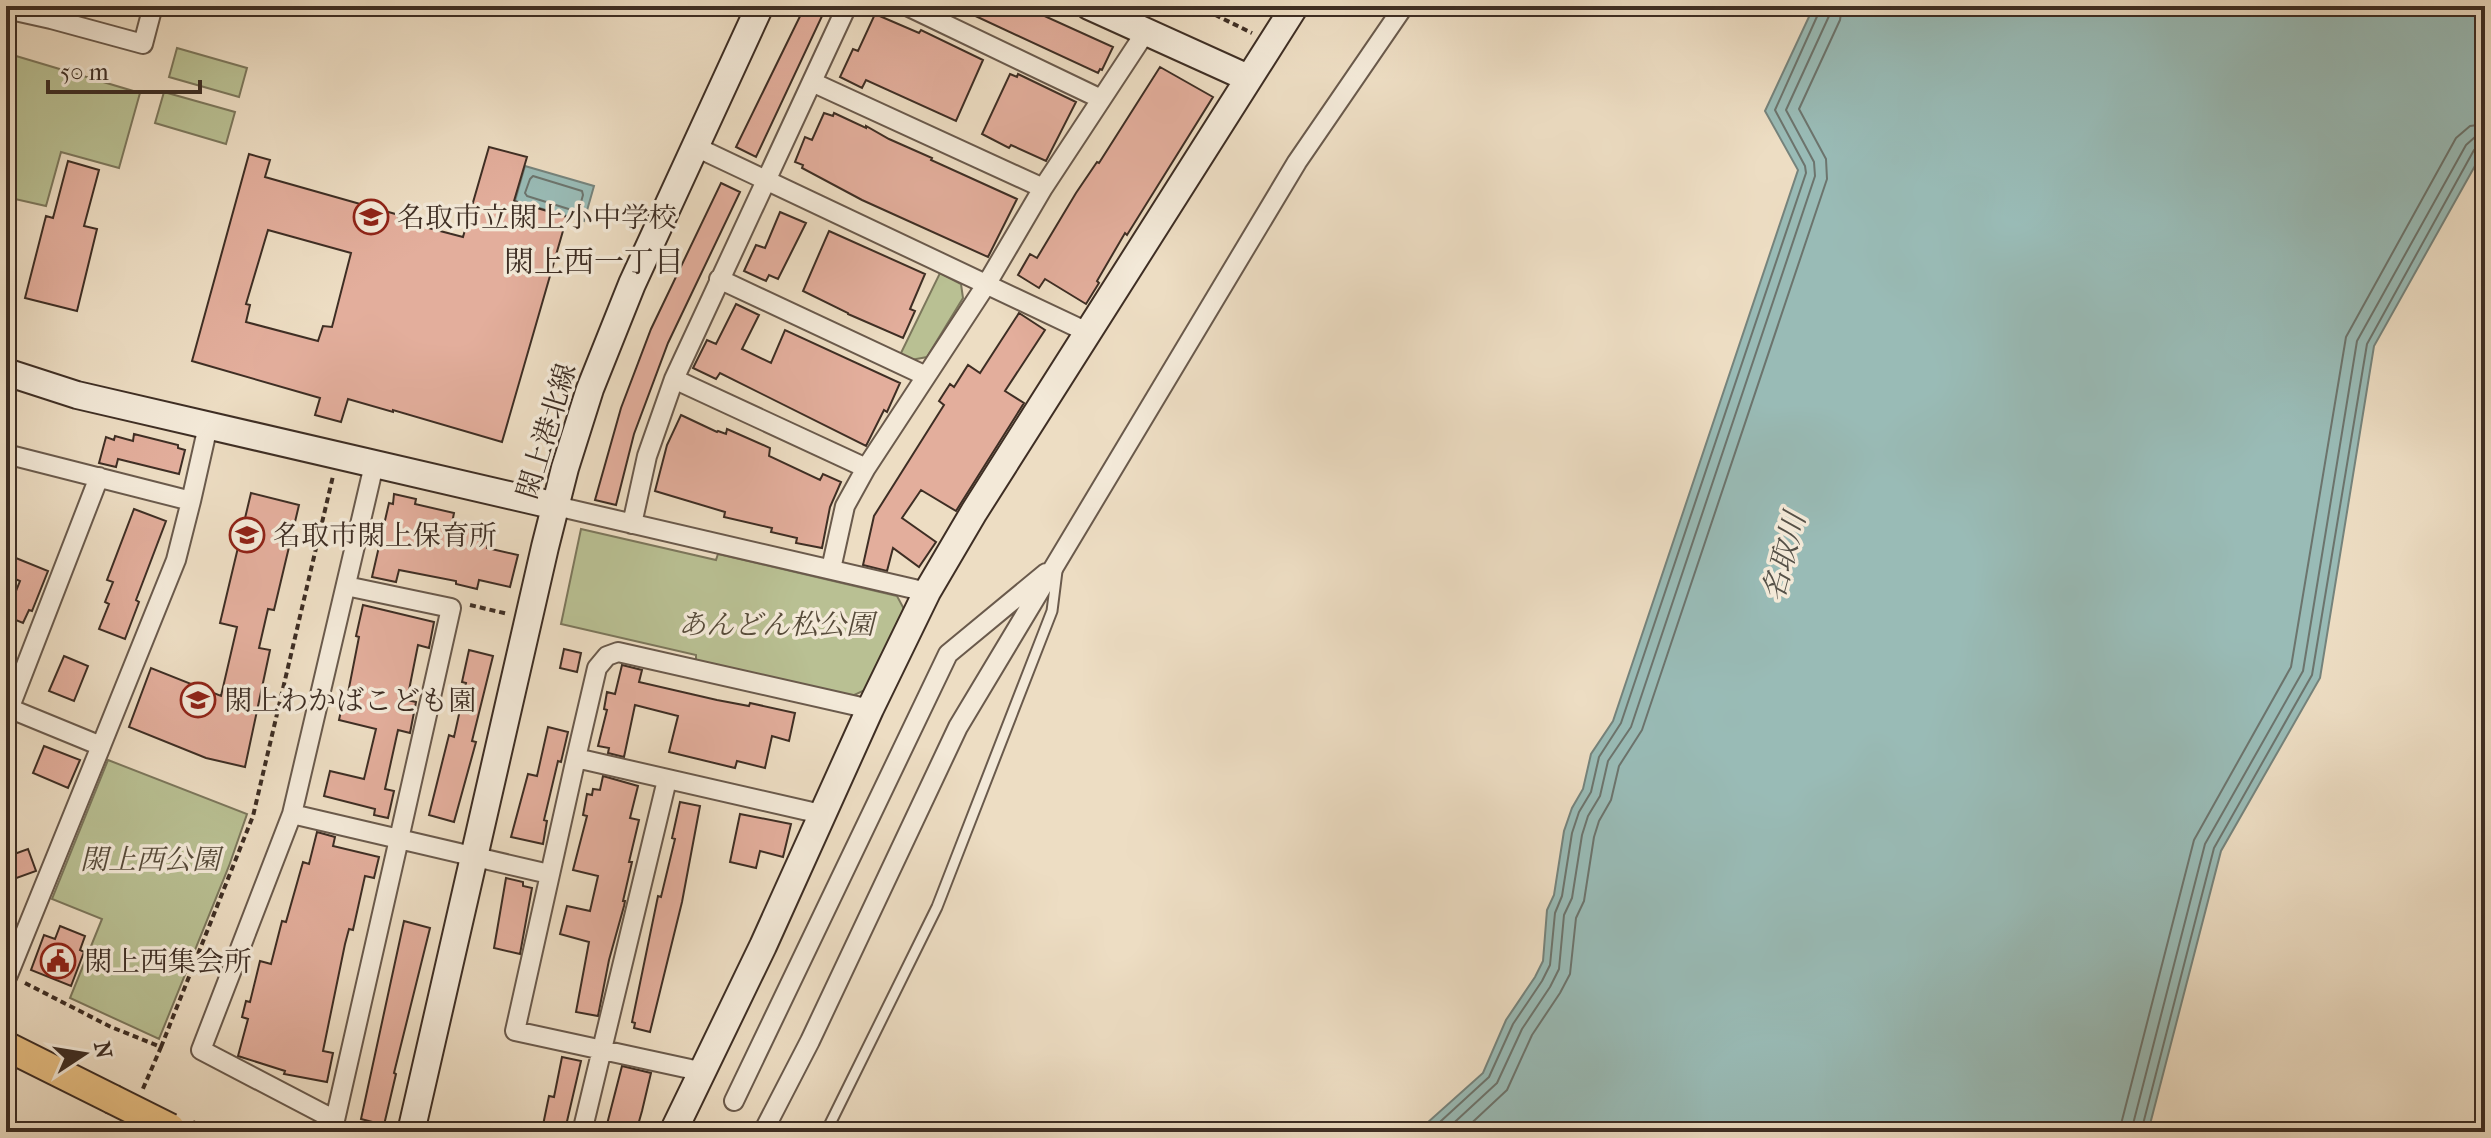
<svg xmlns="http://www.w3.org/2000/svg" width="2491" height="1138" font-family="'IM FELL French Canon','Noto Serif JP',serif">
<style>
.green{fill:#b9c093;stroke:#7c775c;stroke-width:2}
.water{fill:#99bbb6;stroke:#75837c;stroke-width:2}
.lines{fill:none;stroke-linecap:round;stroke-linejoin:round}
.shore{stroke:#6c746d;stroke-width:2}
.building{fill:#e3ae9c;stroke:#3e2e24;stroke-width:2;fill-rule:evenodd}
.lane-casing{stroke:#6a5a4c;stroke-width:13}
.street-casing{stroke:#6a5a4c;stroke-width:22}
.secondary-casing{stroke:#3e2e24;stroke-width:30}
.primary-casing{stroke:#3e2e24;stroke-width:32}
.path{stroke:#3e2e24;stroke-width:4;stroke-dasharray:6 4;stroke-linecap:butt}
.lane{stroke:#f3e9d8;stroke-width:9}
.street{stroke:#f3e9d8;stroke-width:18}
.secondary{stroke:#f3e9d8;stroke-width:26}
.primary{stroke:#e6be82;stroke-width:28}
.primary-bridge-casing{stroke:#3e2e24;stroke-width:32;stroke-linecap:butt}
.primary-bridge{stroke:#e6be82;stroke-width:28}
.labels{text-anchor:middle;stroke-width:7;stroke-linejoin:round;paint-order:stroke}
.poi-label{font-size:28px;fill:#3e2e24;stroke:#f3e9d8;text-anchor:start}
.street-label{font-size:28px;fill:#3e2e24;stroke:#f3e9d8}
.park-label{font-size:28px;font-style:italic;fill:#574b3a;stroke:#f3e9d8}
.neighbourhood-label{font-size:30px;fill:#3e2e24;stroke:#f3e9d8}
.water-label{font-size:30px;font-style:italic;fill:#555148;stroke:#f3e9d8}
</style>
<rect width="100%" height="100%" fill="#edddc3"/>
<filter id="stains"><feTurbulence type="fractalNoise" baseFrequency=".0025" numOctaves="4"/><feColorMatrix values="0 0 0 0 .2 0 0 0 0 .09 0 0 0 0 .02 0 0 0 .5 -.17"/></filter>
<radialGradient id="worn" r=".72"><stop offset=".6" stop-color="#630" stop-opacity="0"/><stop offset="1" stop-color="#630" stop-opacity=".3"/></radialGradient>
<path class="green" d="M177 48 247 68 239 97 169 77Z
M6 53 140 93 119 168 61 152 46 206 6 197Z
M164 92 235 112 226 144 155 123Z
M940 273 961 284 963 298 927 357 911 360 900 355Z
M581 529 716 560 718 554 897 596 904 609 865 690 850 697 696 662V655L561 624Z
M108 760 247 814 229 866 159 1039 70 998 102 919 52 899Z"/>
<path class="water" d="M1814 6H2485V148L2374 346 2320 678 2221 851 2148 1132H1417L1483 1073 1506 1020 1535 977 1543 961 1547 910 1554 895 1564 831 1572 808 1583 789 1591 754 1613 721 1798 170 1765 111Z
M525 166 594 186 584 221 515 201Z"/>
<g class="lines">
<path class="shore" d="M533 176 582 191 583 195 579 209 575 211 527 196 525 193 530 179Z
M1429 1132 1489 1077 1513 1024 1542 981 1550 965 1555 913 1562 896 1572 833 1579 812 1591 792 1599 757 1621 723 1806 173 1805 166 1775 110 1819 12 1820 6
M1444 1132 1497 1083 1522 1029 1550 987 1559 969 1564 915 1572 898 1582 835 1588 816 1600 796 1608 761 1631 727 1815 176 1814 162 1786 110 1829 16 1830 6
M1462 1132 1507 1090 1532 1035 1560 993 1570 974 1576 918 1584 901 1594 837 1599 821 1611 800 1619 766 1642 730 1827 179 1826 159 1799 109 1840 20 1842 6
M2119 1132 2194 840 2291 667 2346 337 2456 138 2470 126 2485 124
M2131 1132 2205 844 2303 671 2357 341 2466 145 2475 137 2485 136
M2141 1132 2214 848 2312 675 2367 344 2474 150 2479 146H2485"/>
</g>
<path class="building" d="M805 6H824L821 13 823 14 756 157 736 147Z
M954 6H1029L1041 12 1040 14 1113 47 1102 70 1100 69 1098 73Z
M875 14 919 33 921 30 983 60 956 121 866 80 862 88 840 77 853 49 858 51Z
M1160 67 1213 97 1127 235 1125 233 1097 281 1099 283 1086 304 1045 279 1039 288 1018 275 1030 254 1037 258 1076 193 1097 162 1099 163Z
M1010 74 1017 77 1018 74 1076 102 1046 161 1011 145 1009 148 982 134Z
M824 113 833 116 834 113 866 128V126L889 139 932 158 931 160 1017 199 988 257 862 200 802 168 803 165 795 162 805 137 812 140Z
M489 147 527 157 514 201 567 217 502 442 393 410V412L348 399 341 422 315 415 320 398 192 361 249 154 270 160 265 177 399 215 398 220 463 237ZM268 230 351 253 332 327 323 326 318 341 246 322 250 305 246 304Z
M68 161 99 170 84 226 97 229 77 311 25 298 46 216 53 218Z
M721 183 740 192 668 343 634 434 616 505 595 500 621 408 651 329Z
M780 212 806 223 778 279 769 275 766 281 744 271 756 245 765 248Z
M829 231 925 274 910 309 915 311 903 338 848 314V313L803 291Z
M736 304 759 315 742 349 771 363 785 330 900 383 887 412 884 410 866 446 720 373 716 379 693 368 707 340 716 344Z
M1019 313 1045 330 1005 391 1024 403 956 511 921 490 902 518 936 542 919 567 893 548 887 571 863 565 874 516 944 405 939 401 950 384 954 387 968 365 980 373Z
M681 415 717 432 718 431 726 434 727 429 770 448 769 456 820 480 823 474 841 482 830 507 822 548 796 543 797 538 771 532 772 528 724 517 725 512 655 491 667 445Z
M134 434 178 445V448L185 450 179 474 118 459 116 467 99 463 106 437 114 440 115 436 133 441Z
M251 493 299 505 274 610 268 609 259 648 270 650 245 767 206 758 129 727 151 668 221 696 237 627 220 623Z
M394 494 416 499 415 504 454 513 452 523 491 533 487 548 518 555 510 587 479 580 477 589 456 584V581L399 570 396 582 372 577 389 503 393 504Z
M134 509 166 521 136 600 139 602 125 639 99 629 109 604 105 602 113 582 107 580Z
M6 554 48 571 32 611 29 610 23 623 6 616 20 581 6 575Z
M363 605 434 622 429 648 418 645 407 700 416 702 410 733 398 730 385 789 394 791 388 818 374 815 375 809 324 796 330 771 364 779 376 729 339 720 345 692 348 693 359 637 356 636Z
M564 649 581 653 577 672 560 668Z
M469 650 493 656 472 741 476 742 454 822 429 815 449 735 454 737 466 683 462 682Z
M64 656 88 666 74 701 49 691Z
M622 665 642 670 639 682 717 700 749 706 750 703 795 713 789 741 772 736 765 768 737 761 735 768 669 752 678 716 635 705 624 757 608 753 609 748 598 746 607 710 604 709 607 692 615 694Z
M548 727 568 732 561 762 558 761 544 820 547 821 543 844 511 837 528 774 537 776Z
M44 746 80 760 68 788 33 773Z
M603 776 638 786 630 818 639 820 629 862H632L623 901H625L624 906 609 960 598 1016 576 1012 589 942 560 934 567 906 590 911 598 876 573 870 587 816 583 815 587 794 592 795 593 789 600 790Z
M680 802 700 806 682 902 650 1032 634 1028 635 1023 632 1022 658 896 661 897 675 839 672 838Z
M740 814 791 824 783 857 760 851 756 868 730 862Z
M317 832 335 837 333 846 379 857 374 878 365 876 353 930 349 929 345 944 323 1051 333 1053 327 1082 284 1074 285 1071 238 1056 248 1019 242 1017 246 1001 250 1002 260 961 271 964 282 921 286 922 303 862 309 864Z
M28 849 36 871 11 880 6 865V857Z
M506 878 523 882V886L532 888 520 954 494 948Z
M404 921 430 928 394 1073 396 1074 384 1125 361 1119Z
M60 926 85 936 80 950 84 952 71 986 31 970 44 935 55 939Z
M562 1057 581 1061 565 1130 543 1125 549 1096 554 1097Z
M622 1066 651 1073 642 1111 636 1132H605Z"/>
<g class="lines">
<g class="lane-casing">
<path id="lane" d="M826 1132 937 907 1052 611 1057 571"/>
</g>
<g class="street-casing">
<path id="street" d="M907 6 1101 99
M6 9 51 19 54 6
M51 19 143 44 153 6
M812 82 1043 188
M696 147 1087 332
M719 279 926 376
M674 379 866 468
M6 454 191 501 208 426
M556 506 927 592
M632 524 647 456 674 379 847 6
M831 569 845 506 866 468 986 285 1043 188 1145 33
M346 586 451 608 399 839 292 814 374 465
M6 707 101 746 176 560 191 501
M6 717 99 477
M576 758 515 1031 704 1072
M292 814 201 1050 335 1120 399 839 549 874
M821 814 576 758 597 668 607 656 618 652 870 709
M6 973 8 975 101 746
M734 1101 948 654 1046 573
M582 1132 667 780
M763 1132 810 1041 958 727 1297 162 1404 6"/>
</g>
<g class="secondary-casing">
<path id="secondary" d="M1089 6 1248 78
M6 372 77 395 556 506
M411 1132 545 547 565 468 590 389 632 284 760 6
M673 1132 763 946 870 709 927 592 974 512 1295 6"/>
</g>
<g class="primary-casing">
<path id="primary" d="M6 1046 112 1099"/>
</g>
<path class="path" d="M1197 6 1252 33
M470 605 508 614
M25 983 111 1027 161 1047 142 1091
M161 1047 253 816 333 476
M193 1122 214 1132"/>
<use href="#lane" class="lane"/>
<use href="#street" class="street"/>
<use href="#secondary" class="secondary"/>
<use href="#primary" class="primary"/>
<g class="primary-bridge-casing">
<path id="primary-bridge" d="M112 1099 170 1128"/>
</g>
<use href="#primary-bridge" class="primary-bridge"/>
</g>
<defs>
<g id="school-ring" transform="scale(1.8)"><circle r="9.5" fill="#f3e9d8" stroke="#8f2418" stroke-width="1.5"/><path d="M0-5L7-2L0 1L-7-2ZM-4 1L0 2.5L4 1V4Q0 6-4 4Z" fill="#8f2418"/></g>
<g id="civic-ring" transform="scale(1.8)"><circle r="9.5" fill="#f3e9d8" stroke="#8f2418" stroke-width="1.5"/><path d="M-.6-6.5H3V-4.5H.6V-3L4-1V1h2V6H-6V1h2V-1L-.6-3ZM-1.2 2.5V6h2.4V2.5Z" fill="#8f2418"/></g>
</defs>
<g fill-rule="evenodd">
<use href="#school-ring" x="371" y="217"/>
<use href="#school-ring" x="247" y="535"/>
<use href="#school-ring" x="198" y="700"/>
<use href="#civic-ring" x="58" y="961"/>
</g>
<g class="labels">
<g class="poi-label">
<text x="397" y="227">名取市立閖上小中学校</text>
<text x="273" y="545">名取市閖上保育所</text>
<text x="224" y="710">閖上わかばこども園</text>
<text x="84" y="971">閖上西集会所</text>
</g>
<g class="street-label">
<text transform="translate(546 431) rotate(-73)" y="10">閖上港北線</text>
</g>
<g class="park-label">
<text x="776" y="634">あんどん松公園</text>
<text x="150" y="869">閖上西公園</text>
</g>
<g class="neighbourhood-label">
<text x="594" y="272">閖上西一丁目</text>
</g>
<g class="water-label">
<text transform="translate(1784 557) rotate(-75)" y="10">名取川</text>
</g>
</g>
<rect width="2491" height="1138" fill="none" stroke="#edddc3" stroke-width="32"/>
<rect x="8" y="8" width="2475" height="1122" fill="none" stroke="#3e2e24" stroke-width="4"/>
<rect x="16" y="16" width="2459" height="1106" fill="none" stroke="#3e2e24" stroke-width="2"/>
<g transform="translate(84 1054) rotate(78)" stroke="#f3e9d8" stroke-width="6" paint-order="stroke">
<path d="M0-6L14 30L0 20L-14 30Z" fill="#3e2e24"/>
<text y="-12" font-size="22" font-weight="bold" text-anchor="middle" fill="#3e2e24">N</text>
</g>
<path d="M48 80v12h152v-12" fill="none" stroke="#3e2e24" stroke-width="4"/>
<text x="60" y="80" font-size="24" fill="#3e2e24" stroke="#f3e9d8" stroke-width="6" paint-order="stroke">50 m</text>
<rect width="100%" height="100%" filter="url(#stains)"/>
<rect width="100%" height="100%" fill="url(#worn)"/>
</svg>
